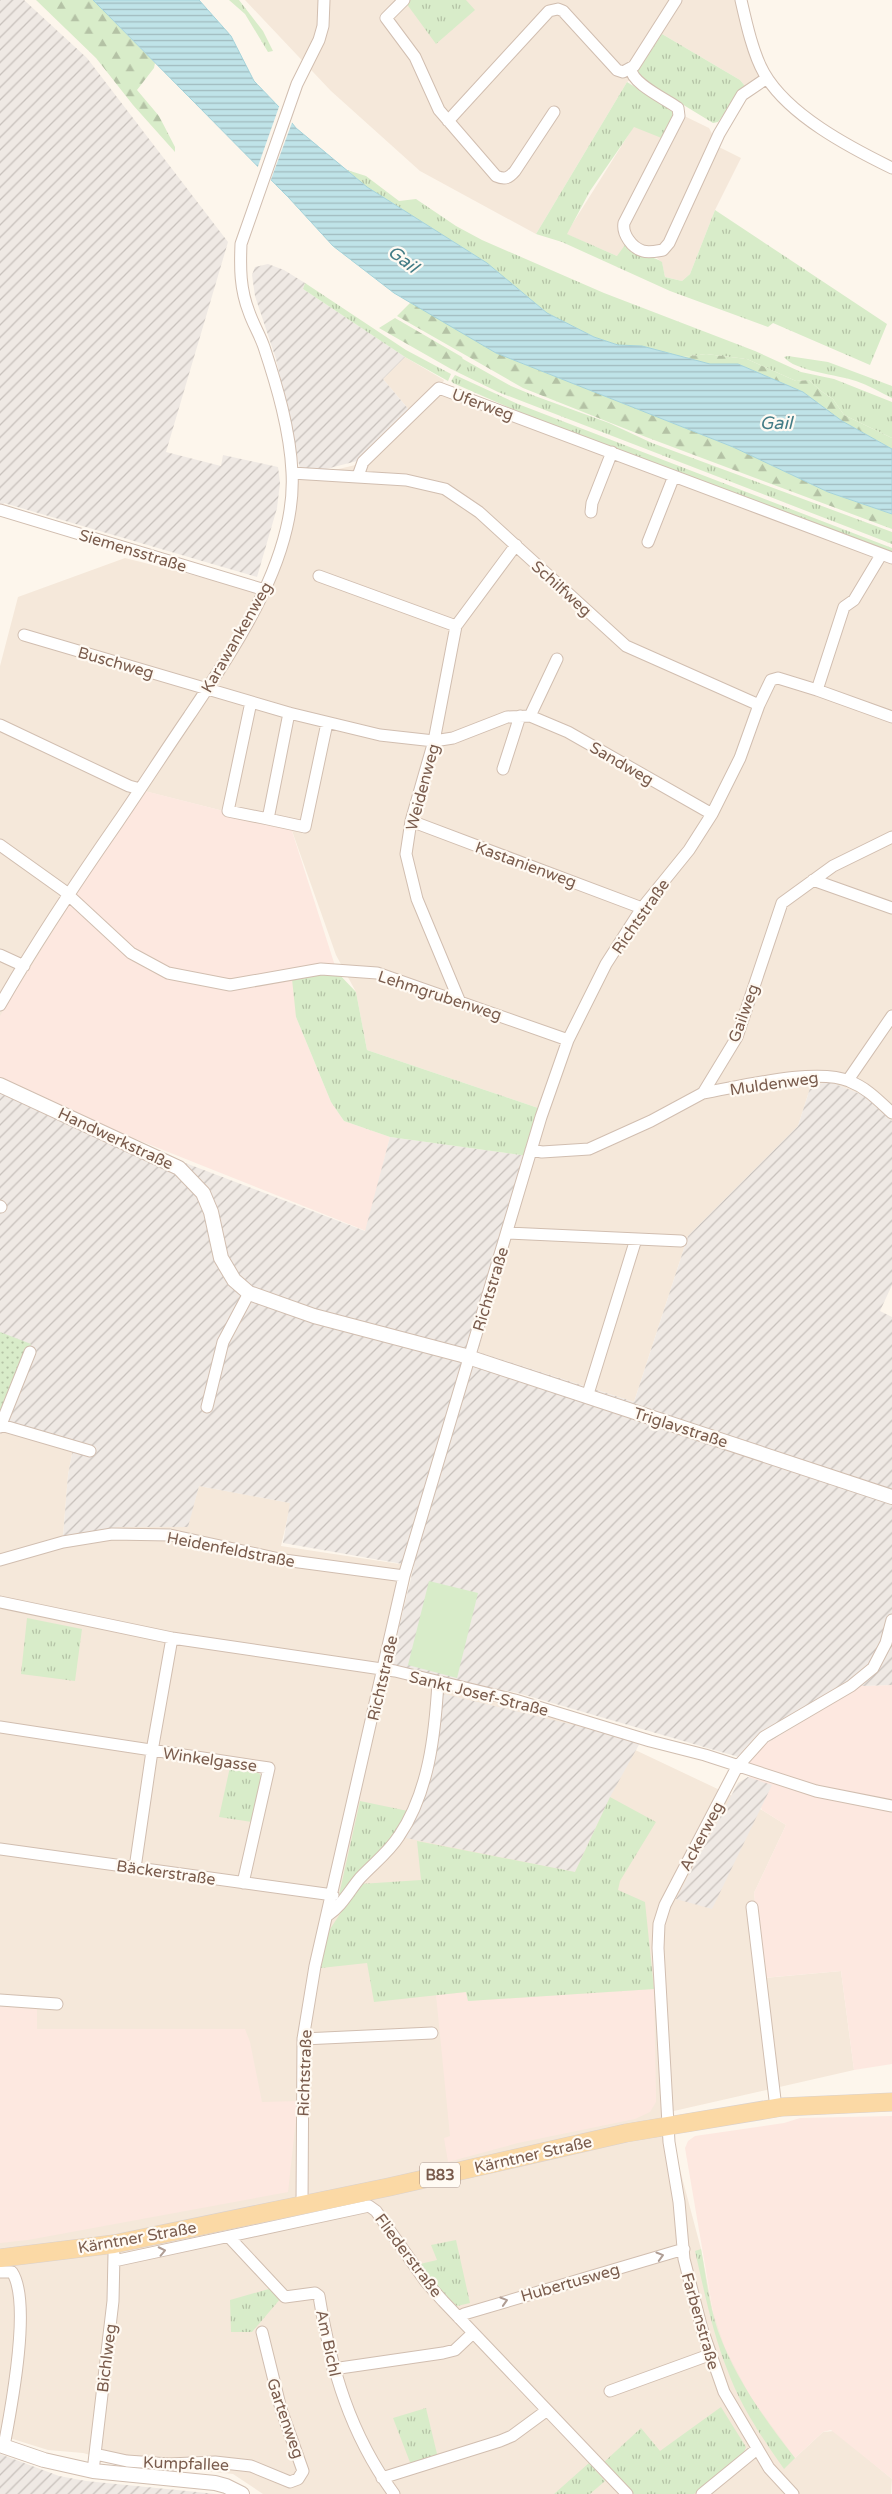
<svg xmlns="http://www.w3.org/2000/svg" width="892" height="2494" font-family="'Varela Round',sans-serif">
<style>
.residential{fill:#f5e8da}
.commercial{fill:#fde8e0}
.industrial{fill:url(#industrial-furrows)}
.grass{fill:url(#grass-tufts)}
.forest{fill:url(#forest-firs)}
.garden{fill:url(#garden-dots)}
.pitch{fill:#d8ecc9}
.water{fill:url(#water-rules);stroke:#a5d3da}
.pier{fill:#fdf6ec}
.lines{fill:none;stroke-linecap:round;stroke-linejoin:round}
.minor-casing{stroke:#d1beb0;stroke-width:13}
.tertiary-casing{stroke:#d1beb0;stroke-width:16}
.primary-casing{stroke:#dad1cd;stroke-width:19}
.minor{stroke:#fff;stroke-width:11}
.tertiary{stroke:#fff;stroke-width:14}
.primary{stroke:#fbd9a5;stroke-width:18}
.oneway{stroke:#af9d94}
.labels{text-anchor:middle;stroke-width:4.5;stroke-linejoin:round;paint-order:stroke}
.shield{fill:#fffaf3;stroke:#a28b7f;stroke-width:1}
.shield-label{font-size:15px;font-weight:bold;fill:#7a5c4d}
.street-label{font-size:16px;fill:#7a5c4d;stroke:#fffaf3}
.water-label{font-size:18px;font-style:italic;fill:#437c86;stroke:#fffaf3}
</style>
<defs>
<pattern id="industrial-furrows" width="10" height="10" patternUnits="userSpaceOnUse" patternTransform="scale(1.25)"><rect width="10" height="10" fill="#efe9e4"/><path d="M-1 1l2-2M0 10L10 0M9 11l2-2" fill="none" stroke="#c7c0bb"/></pattern>
<pattern id="grass-tufts" width="24" height="20" patternUnits="userSpaceOnUse" patternTransform="scale(1.25)"><rect width="24" height="20" fill="#d8ecc9"/><path d="M3 7l-1-3M5 7V3M7 7l1-3M15 17l-1-3M17 17v-4M19 17l1-3" fill="none" stroke="#b4c2a5"/></pattern>
<pattern id="forest-firs" width="22" height="20" patternUnits="userSpaceOnUse" patternTransform="scale(1.25)"><rect width="22" height="20" fill="#d8ecc9"/><path d="M5 1l3.5 6h-7zM16 11l3.5 6h-7z" fill="#b4c2a5"/></pattern>
<pattern id="garden-dots" width="8" height="8" patternUnits="userSpaceOnUse" patternTransform="scale(1.25)"><rect width="8" height="8" fill="#d8ecc9"/><path d="M2 2h.1M6 6h.1" fill="none" stroke="#b4c2a5" stroke-width="1.8" stroke-linecap="round"/></pattern>
<pattern id="water-rules" width="6" height="5" patternUnits="userSpaceOnUse" patternTransform="scale(1.25)"><rect width="6" height="5" fill="#bfe3e8"/><path d="M0 2.5h6" fill="none" stroke="#a0bbbe"/></pattern>
</defs>
<rect width="100%" height="100%" fill="#fdf6ec"/>
<path class="residential" d="M245 0H743L767 70 749 86H745L740 80 662 34 636 76 627 82 536 234 420 171 331 91Z
M676 112 709 128 719 147 741 158 715 210 690 274 682 281 665 277 662 263 657 258 636 255 617 256 566 234 634 126Z
M405 357 444 380 440 391 892 564V1121L863 1095 830 1082 811 1085 798 1126 688 1236 634 1402 478 1352 541 1109 367 1050 356 992 336 955 291 828 140 790 0 1022V666L18 597 125 558 260 592 297 479 372 461 410 411 383 379Z
M0 1425 74 1443 68 1475 63 1537 118 1527H187L199 1486 291 1503 281 1546 413 1566 388 1669 517 1694 762 1810 786 1825 754 1893 764 1978 841 1971 854 2070 665 2113 701 2249 713 2312 795 2458 823 2432 834 2431 892 2479 891 2494H263L233 2474 112 2461 83 2453 48 2450 0 2435Z"/>
<path class="commercial" d="M141 790 291 828 337 972 296 1017 331 1102 344 1121 390 1137 366 1231 0 1085V1016Z
M892 1685V2064L854 2070 841 1971 763 1978 754 1893 786 1825 762 1810 742 1758 861 1686Z
M654 1989 656 2092V2102L650 2112 635 2119 518 2143 448 2162 444 2138 450 2136 436 1995 467 1992 468 2001Z
M0 2006 37 2009V2029H245L250 2042 262 2102 298 2101 288 2192 28 2240 0 2243Z
M892 2116V2479L831 2430 823 2432 795 2458 750 2396 725 2348 713 2312 685 2148 688 2141 695 2136 784 2123 800 2118Z"/>
<path class="industrial" d="M0 0H24L87 58 228 242 166 452 221 466 223 455 278 467 280 483 277 508 257 577 4 503 0 513Z
M268 264 284 270 305 283 303 289 405 357 383 379 410 411 361 460 318 471 300 469 276 359 255 296 252 275 255 267Z
M830 1082 863 1095 892 1121V1285L880 1311 892 1317V1685L861 1686 742 1758 518 1693 389 1668 414 1566 283 1543 290 1503 199 1486 188 1527H118L63 1537 68 1475 74 1443 0 1425V1093L365 1231 390 1137 528 1156 478 1352 634 1402 688 1236 798 1126 811 1085Z
M440 1693 641 1741 610 1797 575 1872 401 1837 414 1816Z
M748 1777 772 1785 712 1909 676 1899 738 1783Z
M0 2454 59 2476 86 2481 217 2494H0Z"/>
<path class="grass" d="M229 0H239L263 31 273 51 268 52 245 14Z
M409 0H466L475 10 436 44 406 3Z
M662 34 740 80 745 86 718 122 713 123 641 79 637 72Z
M627 82 676 112 664 139 634 127 590 191 567 234 617 256 625 245C641 260 651 254 662 262L665 277 682 281 690 274 715 210 887 324 870 365 773 323 768 327 670 291 562 242 536 234Z
M347 170 366 176 399 201 416 199 456 226 482 240 604 293 755 351 801 372 834 379 892 402V438L844 415 833 399 821 391 809 380 796 381 747 359 706 354 682 357 642 346 618 345 594 337 547 313 487 263 367 187Z
M305 283 406 350 451 374 448 381 405 357 303 289Z
M788 356 828 362 892 386V398C880 392 868 385 856 381 839 375 794 371 784 357Z
M463 359 511 386 535 396 609 423 652 443 892 532V544L498 392 451 369 457 371Z
M455 375 518 404 892 548V555L512 409 453 383 451 381Z
M337 972 356 992 367 1050 541 1109 528 1156 390 1137 344 1121 331 1102 296 1017 292 979Z
M27 1618 82 1629 75 1681 21 1674Z
M230 1767C241 1769 258 1767 263 1779L252 1822 219 1817Z
M610 1797 656 1822 620 1881 618 1890 645 1902 654 1989 468 2001 466 1992 374 2002 367 1963 321 1968 328 1932 360 1884 421 1880 417 1841 575 1872Z
M360 1801 408 1811 403 1823 344 1896 339 1895Z
M456 2240 470 2303 457 2306 444 2294 420 2264 437 2260 431 2245Z
M701 2249C706 2276 709 2305 718 2331 735 2378 765 2420 795 2458L784 2469C762 2438 740 2405 727 2369 712 2331 704 2290 695 2251Z
M272 2288 281 2298 252 2332H231L230 2300Z
M721 2407 746 2447 744 2452 694 2494H632L603 2463 641 2428 660 2451Z
M426 2408 438 2458 411 2465 393 2418Z
M589 2463 605 2481 590 2494H554Z"/>
<path class="forest" d="M36 0H93L155 63 154 68 137 90 159 116 175 147V152L133 105 96 58Z
M411 302 496 353 733 447 828 492 892 514V529L646 437 523 388 397 316Z
M395 318 462 357 464 362 457 371 451 369 379 328Z
M706 354 747 359 796 381 809 380 821 391 833 399 844 415 892 438V449L842 421 803 392 738 364H710L682 357Z"/>
<path class="garden" d="M0 1332 31 1344 2 1415H0Z"/>
<path class="pitch" d="M429 1581 478 1593 457 1678 408 1665Z"/>
<path class="water" d="M93 0H199L231 36 254 81 280 108 296 128 367 187 487 263 547 313 594 337 618 345 642 346 710 364H738L803 392 842 421 892 449V514L828 492 733 447 496 353 394 293 333 246 289 198Z"/>
<path class="pier" d="M280 104 293 120 270 182 257 169Z"/>
<g class="lines">
<g class="minor-casing">
<path id="minor" d="M404 0 386 18 415 57 439 110 496 176C505 180 509 178 515 171L554 112
M741 0C746 22 753 54 764 73 788 115 849 147 892 168
M631 69C632 84 666 99 678 108L679 116 624 223C622 234 632 248 643 251 649 253 657 251 663 250L669 243 719 134 742 95 767 78
M448 121 549 11 558 9 563 11 617 70 623 72 634 66 676 0
M292 473 406 480 445 489 479 512 626 646 759 705 771 680 778 678 817 690 892 717
M358 476 363 462 439 388 892 558
M0 510 265 590
M591 512 592 503 612 452
M648 542 674 476
M319 576 456 626
M24 635 289 713 380 735 434 741 453 738 507 717 530 716 568 732 712 814
M817 690 844 607 854 600 881 555
M251 702 228 811 268 819
M289 713 268 819 305 827 327 723
M530 716 557 659
M0 725 129 786 140 789
M503 769 520 716
M411 821 642 908
M0 845 63 890 131 953 168 973 230 985 321 969 377 973 568 1040
M813 880 892 908
M0 955 24 966
M459 1000 417 899 406 854 411 821 434 741 456 626 516 545
M0 1005C36 942 77 881 118 822 142 787 165 751 189 716 235 647 297 558 292 472 290 430 277 386 264 347 260 335 253 324 249 312 240 289 240 268 241 244L297 84 319 40 323 26 324 0
M848 1080 892 1016
M703 1093C739 1087 816 1067 849 1081 867 1088 878 1100 892 1113
M531 1150 542 1152 589 1149 651 1121 703 1093 737 1037 782 903 833 866 892 837
M0 1206 1 1207
M508 1233 681 1241
M587 1397 636 1239
M207 1407 223 1342 249 1293
M1 1425 90 1451
M0 1427 30 1352
M0 1560 63 1542 112 1534 170 1535 284 1560 404 1576
M0 1602 172 1638 395 1671 515 1700 650 1741 705 1755 816 1791 892 1806
M0 1727 269 1768 243 1883
M0 1849 333 1895
M135 1868 152 1751 172 1638
M752 1907 776 2108
M328 1915C342 1906 349 1891 360 1878 373 1864 389 1852 399 1836 429 1792 435 1734 438 1682
M0 2000 57 2004
M303 2039 432 2033
M302 2204 303 2039 315 1966 404 1576 541 1117 568 1040 606 964 642 908 689 850 712 814 740 758 759 705
M229 2237 285 2297 315 2293 319 2296C331 2369 350 2434 394 2494
M114 2261 369 2206 376 2211 426 2282 443 2301 627 2494
M0 2272H12C32 2302 11 2409 4 2446
M459 2318 464 2314 684 2249
M333 2369 443 2353 455 2350 473 2333
M610 2391 709 2355
M95 2454 127 2461 169 2464 215 2462 251 2466 290 2482 298 2479 303 2471 281 2409 262 2332
M93 2471 113 2301 114 2254
M382 2478 500 2441 512 2436 546 2411
M702 2494 757 2449
M793 2494 769 2468 724 2392 702 2329 684 2259 679 2202 669 2142 658 1948 659 1924 665 1905 737 1767 764 1737 851 1686 873 1668 886 1643 892 1620"/>
</g>
<g class="tertiary-casing">
<path id="tertiary" d="M0 1085 179 1168 203 1193 211 1212 221 1258 234 1280 249 1293 314 1316 462 1355 892 1497
M0 2445 44 2460 93 2471 215 2483 226 2486 242 2494"/>
</g>
<g class="primary-casing">
<path id="primary" d="M0 2258 114 2244 389 2187 626 2133 782 2107 892 2102"/>
</g>
<use href="#minor" class="minor"/>
<use href="#tertiary" class="tertiary"/>
<use href="#primary" class="primary"/>
</g>
<defs><path id="oneway-chevron" d="M-2-3.5L2.5 0L-2 3.5" fill="none" stroke-width="1.6" stroke-linecap="round" stroke-linejoin="round" transform="scale(1.25)"/></defs>
<g class="oneway">
<use href="#oneway-chevron" transform="translate(162 2251) rotate(-12)"/>
<use href="#oneway-chevron" transform="translate(660 2256) rotate(-16)"/>
<use href="#oneway-chevron" transform="translate(504 2301) rotate(-17)"/>
</g>
<g class="labels">
<rect class="shield" x="420" y="2162.5" width="40" height="25" rx="4"/>
<g class="shield-label">
<text x="440" y="2180">B83</text>
</g>
<g class="street-label">
<text transform="translate(483 404) rotate(20)" y="6">Uferweg</text>
<text transform="translate(133 550) rotate(17)" y="6">Siemensstraße</text>
<text transform="translate(562 588) rotate(42)" y="6">Schilfweg</text>
<text transform="translate(236 637) rotate(-60)" y="6">Karawankenweg</text>
<text transform="translate(116 662) rotate(16)" y="6">Buschweg</text>
<text transform="translate(622 763) rotate(30)" y="6">Sandweg</text>
<text transform="translate(422 787) rotate(-75)" y="6">Weidenweg</text>
<text transform="translate(526 864) rotate(20)" y="6">Kastanienweg</text>
<text transform="translate(640 916) rotate(-55)" y="6">Richtstraße</text>
<text transform="translate(440 995) rotate(18)" y="6">Lehmgrubenweg</text>
<text transform="translate(743 1013) rotate(-70)" y="6">Gailweg</text>
<text transform="translate(774 1083) rotate(-8)" y="6">Muldenweg</text>
<text transform="translate(116 1138) rotate(25)" y="6">Handwerkstraße</text>
<text transform="translate(490 1289) rotate(-73)" y="6">Richtstraße</text>
<text transform="translate(681 1427) rotate(18)" y="6">Triglavstraße</text>
<text transform="translate(231 1549) rotate(11)" y="6">Heidenfeldstraße</text>
<text transform="translate(382 1678) rotate(-77)" y="6">Richtstraße</text>
<text transform="translate(479 1693) rotate(14)" y="6">Sankt Josef-Straße</text>
<text transform="translate(210 1759) rotate(8)" y="6">Winkelgasse</text>
<text transform="translate(701 1836) rotate(-62)" y="6">Ackerweg</text>
<text transform="translate(166 1872) rotate(8)" y="6">Bäckerstraße</text>
<text transform="translate(304 2073) rotate(-88)" y="6">Richtstraße</text>
<text transform="translate(533 2154) rotate(-13)" y="6">Kärntner Straße</text>
<text transform="translate(137 2237) rotate(-10)" y="6">Kärntner Straße</text>
<text transform="translate(409 2255) rotate(53)" y="6">Fliederstraße</text>
<text transform="translate(570 2282) rotate(-16)" y="6">Hubertusweg</text>
<text transform="translate(701 2321) rotate(74)" y="6">Farbenstraße</text>
<text transform="translate(329 2343) rotate(78)" y="6">Am Bichl</text>
<text transform="translate(106 2358) rotate(-83)" y="6">Bichlweg</text>
<text transform="translate(286 2418) rotate(71)" y="6">Gartenweg</text>
<text transform="translate(186 2463) rotate(2)" y="6">Kumpfallee</text>
</g>
<g class="water-label">
<text transform="translate(403 259) rotate(38)" y="6">Gail</text>
<text x="776" y="429">Gail</text>
</g>
</g>
</svg>
